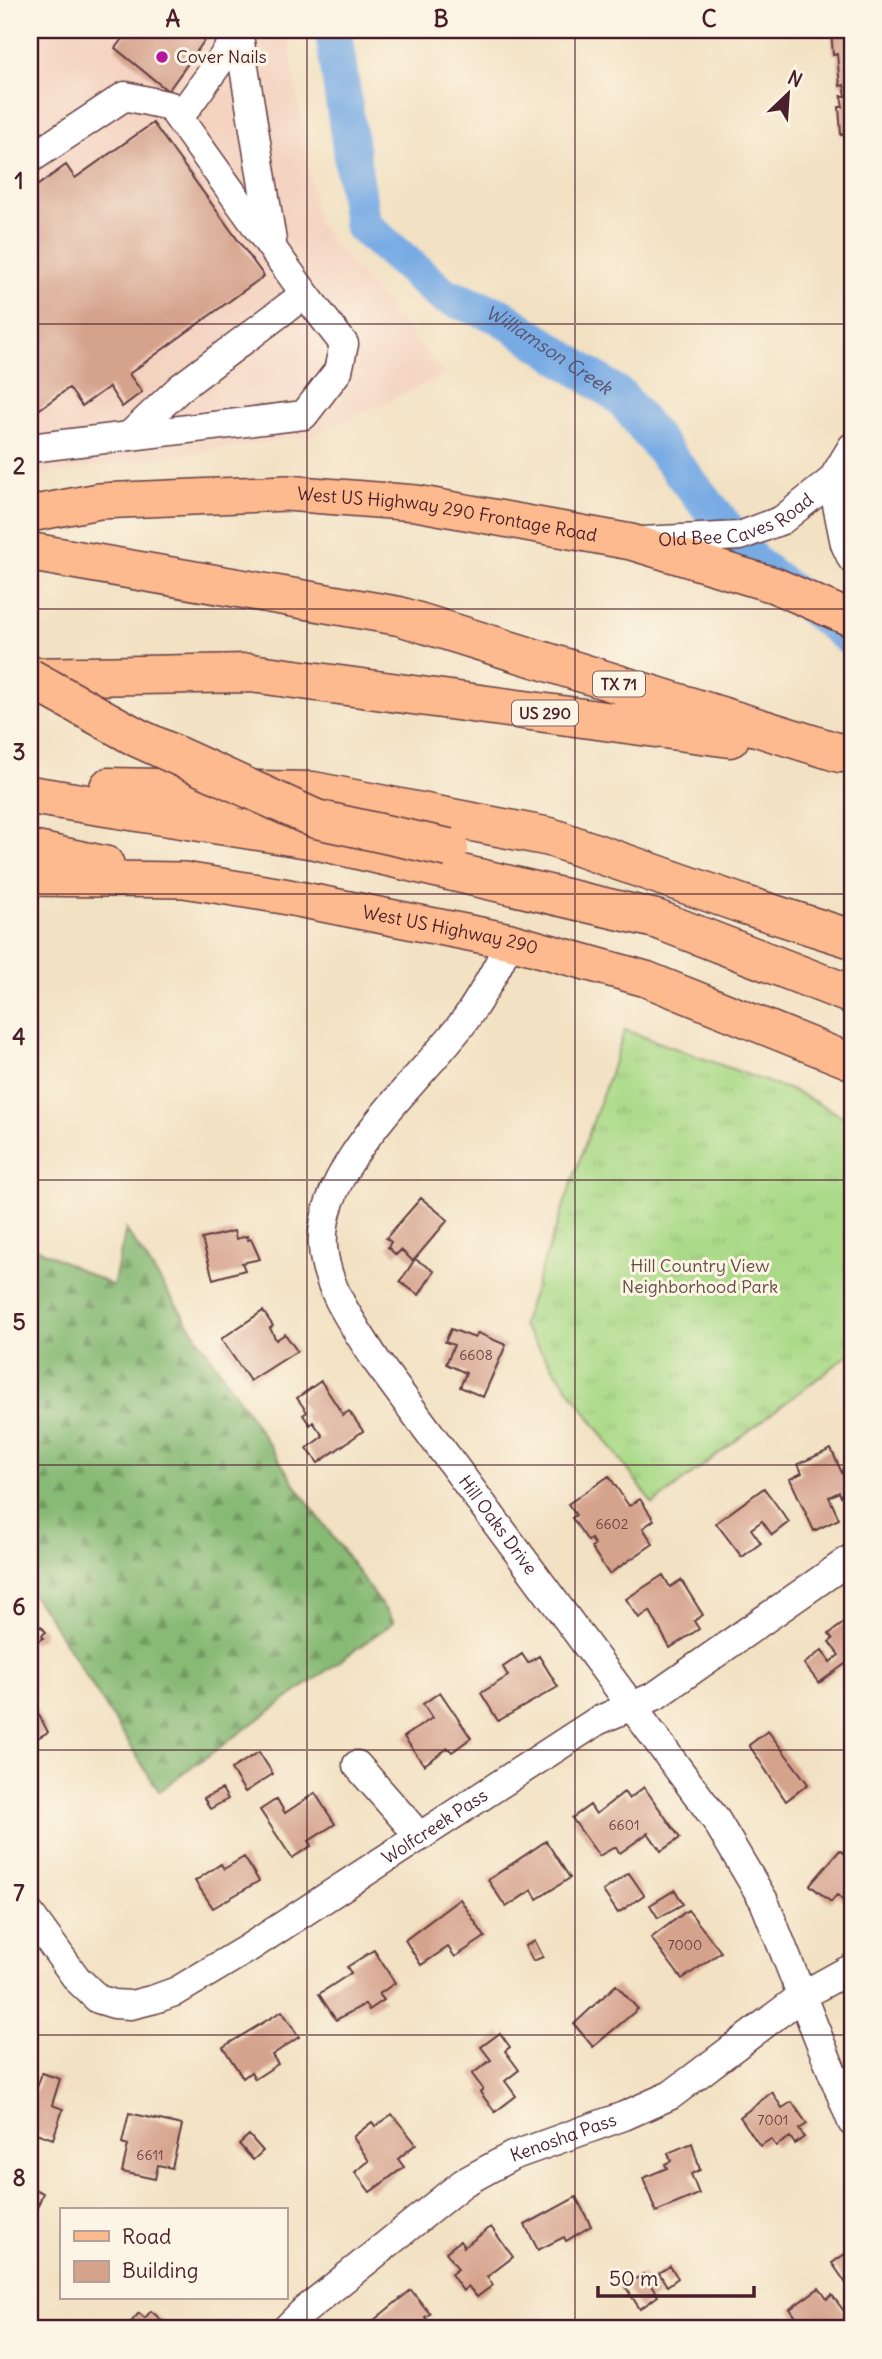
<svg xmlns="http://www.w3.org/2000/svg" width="882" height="2359" font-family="Delius,sans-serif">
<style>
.built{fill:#f4d3c1}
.grass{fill:url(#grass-tufts);stroke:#7a7c5a;stroke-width:2}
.forest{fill:url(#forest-firs);stroke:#686c50;stroke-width:2}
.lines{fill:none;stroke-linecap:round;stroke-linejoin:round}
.river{stroke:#78abe4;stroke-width:37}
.building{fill:#d5a28c}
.minor-casing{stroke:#633c42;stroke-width:31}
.major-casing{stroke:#633c42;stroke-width:38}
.highway-casing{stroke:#633c42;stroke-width:41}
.minor{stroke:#fff;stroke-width:28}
.major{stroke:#fcba8e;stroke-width:35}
.highway{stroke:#fcba8e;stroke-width:38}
.highway-bridge-casing{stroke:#633c42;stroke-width:41;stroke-linecap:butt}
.highway-bridge{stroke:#fcba8e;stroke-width:38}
.grid{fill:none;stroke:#4a1f2b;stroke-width:2;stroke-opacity:0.55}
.poi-dot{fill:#b5179e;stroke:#fcf5e5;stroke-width:2.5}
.labels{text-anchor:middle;stroke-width:6;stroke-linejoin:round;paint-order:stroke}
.number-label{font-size:14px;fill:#6d4043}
.shield{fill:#fcf5e5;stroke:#7f5f63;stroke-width:2}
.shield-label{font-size:16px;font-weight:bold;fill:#4a1f2b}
.poi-label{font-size:18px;fill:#4a1f2b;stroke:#fcf5e5;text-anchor:start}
.street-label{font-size:18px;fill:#4a1f2b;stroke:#fcf5e5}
.park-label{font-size:18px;fill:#624e42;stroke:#fcf5e5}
.water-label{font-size:19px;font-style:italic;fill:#5a506c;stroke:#fcf5e5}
.neatline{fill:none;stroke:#4a1f2b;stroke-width:2.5}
.grid-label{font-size:23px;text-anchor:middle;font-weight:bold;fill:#4a1f2b}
</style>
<defs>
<pattern id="grass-tufts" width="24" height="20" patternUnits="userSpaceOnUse" patternTransform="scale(1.75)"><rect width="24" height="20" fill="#aada88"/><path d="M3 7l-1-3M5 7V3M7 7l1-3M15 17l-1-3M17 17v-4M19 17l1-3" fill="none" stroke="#94bb76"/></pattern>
<pattern id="forest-firs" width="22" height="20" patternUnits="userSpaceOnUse" patternTransform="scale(1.75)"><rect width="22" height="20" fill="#87ba74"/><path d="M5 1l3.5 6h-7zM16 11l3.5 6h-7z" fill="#70975f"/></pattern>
</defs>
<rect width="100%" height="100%" fill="#fcf5e5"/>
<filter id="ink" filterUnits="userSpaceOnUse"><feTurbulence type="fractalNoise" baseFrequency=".0143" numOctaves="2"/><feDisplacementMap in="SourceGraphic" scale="14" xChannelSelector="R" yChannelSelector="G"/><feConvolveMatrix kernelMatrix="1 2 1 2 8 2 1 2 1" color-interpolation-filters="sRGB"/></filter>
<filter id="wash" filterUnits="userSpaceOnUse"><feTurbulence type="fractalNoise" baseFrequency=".00686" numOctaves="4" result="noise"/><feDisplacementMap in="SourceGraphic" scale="28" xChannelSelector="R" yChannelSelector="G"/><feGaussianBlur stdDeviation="1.57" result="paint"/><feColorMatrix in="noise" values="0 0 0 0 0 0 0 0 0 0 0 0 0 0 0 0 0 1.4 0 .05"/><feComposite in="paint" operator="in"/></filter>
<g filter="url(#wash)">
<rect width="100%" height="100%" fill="#f2e1c2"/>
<path class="built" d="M30 30H287L317 223 445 375 312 436 30 476Z"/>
<path class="grass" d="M625 1030 798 1093 852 1121V1352L653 1504 522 1325Z"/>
<path class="forest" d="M126 1229 299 1490 394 1622 159 1791 45 1611 30 1593V1245L113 1286Z"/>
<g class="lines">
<path class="river" id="s1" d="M333 30 362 225 443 295 500 316 621 397 753 562 852 639"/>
</g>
<g id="blocks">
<path class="building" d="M129 30H197L207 37 168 91 115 48Z
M831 30H852V134L841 135 839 107H843L841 96H846L844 85 840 86 837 54 833 55Z
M153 123 264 276 129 374 142 392 122 407 109 387 82 406 69 388 30 416V191L66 165 75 178Z
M421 1198 448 1220 413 1261 401 1250 396 1255 388 1247 391 1242 386 1238Z
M234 1231 236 1239 247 1236 248 1240 251 1239 260 1259 242 1263 245 1270 213 1279 202 1239Z
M415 1259 434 1271 419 1295 400 1282Z
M263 1311 273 1326 270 1328 276 1340 285 1334 297 1351 250 1381 221 1339Z
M451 1329 475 1338 478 1333 506 1345 483 1397 460 1387 466 1373 446 1364 454 1345 445 1342Z
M321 1381 343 1415 349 1411 363 1431 318 1463 307 1448 323 1436 313 1422 310 1425 303 1415 307 1412 297 1398Z
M831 1449 843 1475 852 1471V1487L847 1489 849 1493 841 1497 839 1492 829 1497 839 1519 814 1531 790 1479 802 1473 798 1464Z
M609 1476 629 1506 640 1499 654 1520 643 1528 653 1544 609 1574 591 1547 595 1545 591 1539 588 1541 572 1518 576 1515 568 1504Z
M764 1488 789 1522 772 1535 762 1521 751 1529 761 1543 742 1557 716 1523Z
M663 1575 670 1587 681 1580 703 1615 694 1621 699 1629 670 1648 650 1611 639 1618 626 1599Z
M846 1621 852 1627V1665L845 1664 819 1683 804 1664 822 1650 830 1662 839 1655 829 1642 833 1639 829 1634Z
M41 1626 46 1632 42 1635 44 1638 32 1643 30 1634Z
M522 1654 528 1663 539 1656 558 1687 498 1721 481 1693 508 1676 503 1667Z
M440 1692 471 1738 452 1752 448 1748 424 1765 404 1737 432 1718 423 1704Z
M33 1704 48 1732 30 1742V1706Z
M768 1731 808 1784 786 1801 749 1745Z
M259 1752 273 1774 245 1792 231 1769Z
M644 1787 680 1838 661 1851 648 1833 620 1853 615 1847 599 1856 572 1818 590 1805 596 1814 624 1792 629 1799Z
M222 1789 228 1799 210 1809 204 1798Z
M315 1793 335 1824 309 1841 311 1846 292 1858 260 1810 277 1799 285 1813Z
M546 1841 570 1878 537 1899 532 1890 506 1907 488 1880Z
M840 1850 852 1860V1875L849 1879 852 1882V1908L837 1895 831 1902 810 1885Z
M244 1857 259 1881 213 1908 195 1881 221 1864 224 1869Z
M629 1873 644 1895 618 1913 603 1891Z
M675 1890 683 1904 658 1918 650 1905Z
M460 1899 485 1937 455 1957 448 1947 421 1965 405 1940Z
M688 1910 721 1952 682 1979 651 1938Z
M535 1941 543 1957 533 1961 525 1946Z
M374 1950 395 1983 379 1994 384 2000 369 2010 365 2004 336 2020 319 1994 351 1973 347 1967Z
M616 1985 638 2009 593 2047 574 2024Z
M282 2011 299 2037 272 2055 278 2064 255 2079 251 2072 243 2078 223 2047Z
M500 2033 510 2047 505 2051 519 2070 505 2081 516 2096 495 2112 480 2092 483 2089 472 2074 491 2060 481 2047Z
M42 2073 60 2079 52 2105 63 2109 53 2139 30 2131V2091L35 2093Z
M772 2092 782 2108 792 2102 807 2124 799 2129 804 2137 795 2144 790 2137 776 2146 771 2139 760 2146 740 2117Z
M129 2113 182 2125 172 2168 158 2165 155 2179 122 2172 128 2145 122 2143Z
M392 2114 416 2144 398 2159 404 2167 370 2192 355 2172 369 2161 353 2137 372 2122 375 2126Z
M249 2135 263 2151 253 2160 239 2144Z
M692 2143 700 2170 691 2174 699 2194 656 2212 643 2178 667 2168 665 2164 671 2161 668 2153Z
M30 2187 43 2193 32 2220 30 2219Z
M576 2197 591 2226 566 2241 564 2237 538 2250 525 2225Z
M491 2227 513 2257 487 2277 493 2285 477 2297 468 2286 463 2291 451 2274 458 2269 446 2252 460 2241 464 2247Z
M852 2249V2292L832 2263Z
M670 2266 678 2278 667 2286 659 2273Z
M643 2274 658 2296 640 2309 625 2286Z
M819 2288 827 2299 832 2295 852 2322V2328L805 2329 790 2309Z
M411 2290 430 2314 425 2317 435 2329H382L374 2320Z
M151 2311 172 2329H125L139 2313 145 2318Z"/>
</g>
</g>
<g filter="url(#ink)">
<use href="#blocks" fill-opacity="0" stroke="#633c42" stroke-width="2"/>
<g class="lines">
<g class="minor-casing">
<g id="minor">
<path d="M238 30 272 241"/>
<path d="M179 118 239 35"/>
<path d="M30 159 125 96 170 106 305 294 344 344 338 371 304 415 30 448"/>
<path d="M129 436 180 388 305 294"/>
<path d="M832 480 845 544 852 559"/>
<path id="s2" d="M642 541 740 536 782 520 832 480 852 447"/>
<path id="s3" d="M510 941C497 968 483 995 465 1020 421 1080 317 1166 323 1247 326 1289 355 1327 377 1362L716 1820 764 1901 852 2122"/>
<path d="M357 1765 420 1837"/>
<path id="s4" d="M30 1914 77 1979 98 1999 114 2004 131 2005 155 1999 177 1991 247 1949 597 1721 655 1696 852 1558"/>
<path id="s5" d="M286 2329 304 2311 463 2183 512 2156 624 2116 671 2095 803 1995 852 1968"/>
</g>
</g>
<g class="major-casing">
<g id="major">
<path id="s6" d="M30 514 99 501 286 493 416 503 631 542 774 585 852 619"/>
<path d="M30 848 106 864"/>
<path id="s7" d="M30 878 184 880 283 896 510 941 646 979 852 1062"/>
</g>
</g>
<g class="highway-casing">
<path id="highway" d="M30 552 399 616 840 753
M30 677 251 673 730 738
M109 787 313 791 550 837 742 904 852 939
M30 795 315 840 656 919 852 995"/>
</g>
<use href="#minor" class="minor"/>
<use href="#major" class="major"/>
<use href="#highway" class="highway"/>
<g class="highway-bridge-casing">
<path id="highway-bridge" d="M30 678 138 738 316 819 449 848"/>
</g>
<use href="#highway-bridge" class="highway-bridge"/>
</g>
</g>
<path class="grid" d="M307 30V2329M575 30V2329M30 324H852M30 609H852M30 894H852M30 1180H852M30 1465H852M30 1750H852M30 2035H852"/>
<circle class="poi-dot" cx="162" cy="57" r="7"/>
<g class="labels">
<g class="number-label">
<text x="476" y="1360">6608</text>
<text x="612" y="1529">6602</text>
<text x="624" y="1830">6601</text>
<text x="685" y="1950">7000</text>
<text x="773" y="2125">7001</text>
<text x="150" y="2160">6611</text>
</g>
<g class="shield">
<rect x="593" y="671.5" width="52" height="25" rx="5"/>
<rect x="512" y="700.5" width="66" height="25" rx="5"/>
</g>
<g class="shield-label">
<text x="619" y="690">TX 71</text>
<text x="545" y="719">US 290</text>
</g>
<g class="poi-label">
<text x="176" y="63">Cover Nails</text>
</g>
<g class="street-label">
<text dy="6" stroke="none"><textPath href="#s6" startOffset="420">West US Highway 290 Frontage Road</textPath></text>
<text dy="6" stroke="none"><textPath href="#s2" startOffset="98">Old Bee Caves Road</textPath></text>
<text dy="6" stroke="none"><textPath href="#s7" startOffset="425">West US Highway 290</textPath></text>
<text dy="6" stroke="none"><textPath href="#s3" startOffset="696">Hill Oaks Drive</textPath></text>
<text dy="6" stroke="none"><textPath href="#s4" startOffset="497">Wolfcreek Pass</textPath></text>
<text dy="6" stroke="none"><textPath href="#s5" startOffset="340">Kenosha Pass</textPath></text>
</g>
<g class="park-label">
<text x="700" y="1272">Hill Country View<tspan x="700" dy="21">Neighborhood Park</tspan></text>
</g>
<g class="water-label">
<text dy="7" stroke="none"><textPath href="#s1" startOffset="424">Williamson Creek</textPath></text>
</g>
</g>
<rect width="882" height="2359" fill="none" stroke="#fcf5e5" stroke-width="77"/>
<rect x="60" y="2208" width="228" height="91" fill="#fcf5e5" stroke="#b59f9b" stroke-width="2"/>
<rect x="74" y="2231" width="35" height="10" fill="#fcba8e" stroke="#b59f9b" stroke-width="2"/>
<text x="122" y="2244" font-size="21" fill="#4a1f2b">Road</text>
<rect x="74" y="2261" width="35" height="21" fill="#d5a28c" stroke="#b59f9b" stroke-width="2"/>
<text x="122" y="2278" font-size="21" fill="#4a1f2b">Building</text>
<g transform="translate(788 94) rotate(25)" stroke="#fcf5e5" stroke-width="5" paint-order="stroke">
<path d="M0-5L12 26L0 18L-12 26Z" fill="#4a1f2b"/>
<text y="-10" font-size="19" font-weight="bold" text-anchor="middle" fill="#4a1f2b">N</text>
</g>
<path d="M598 2286v10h156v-10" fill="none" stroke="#4a1f2b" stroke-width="3.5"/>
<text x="609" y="2286" font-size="21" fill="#4a1f2b" stroke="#fcf5e5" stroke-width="5" paint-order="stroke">50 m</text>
<rect x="38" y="38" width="806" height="2282" class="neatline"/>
<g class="grid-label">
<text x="173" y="27">A</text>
<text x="441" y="27">B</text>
<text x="709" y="27">C</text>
<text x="19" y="189">1</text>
<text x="19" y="474">2</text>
<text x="19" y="760">3</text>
<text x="19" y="1045">4</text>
<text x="19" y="1330">5</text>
<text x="19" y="1615">6</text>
<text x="19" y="1901">7</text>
<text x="19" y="2186">8</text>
</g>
</svg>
